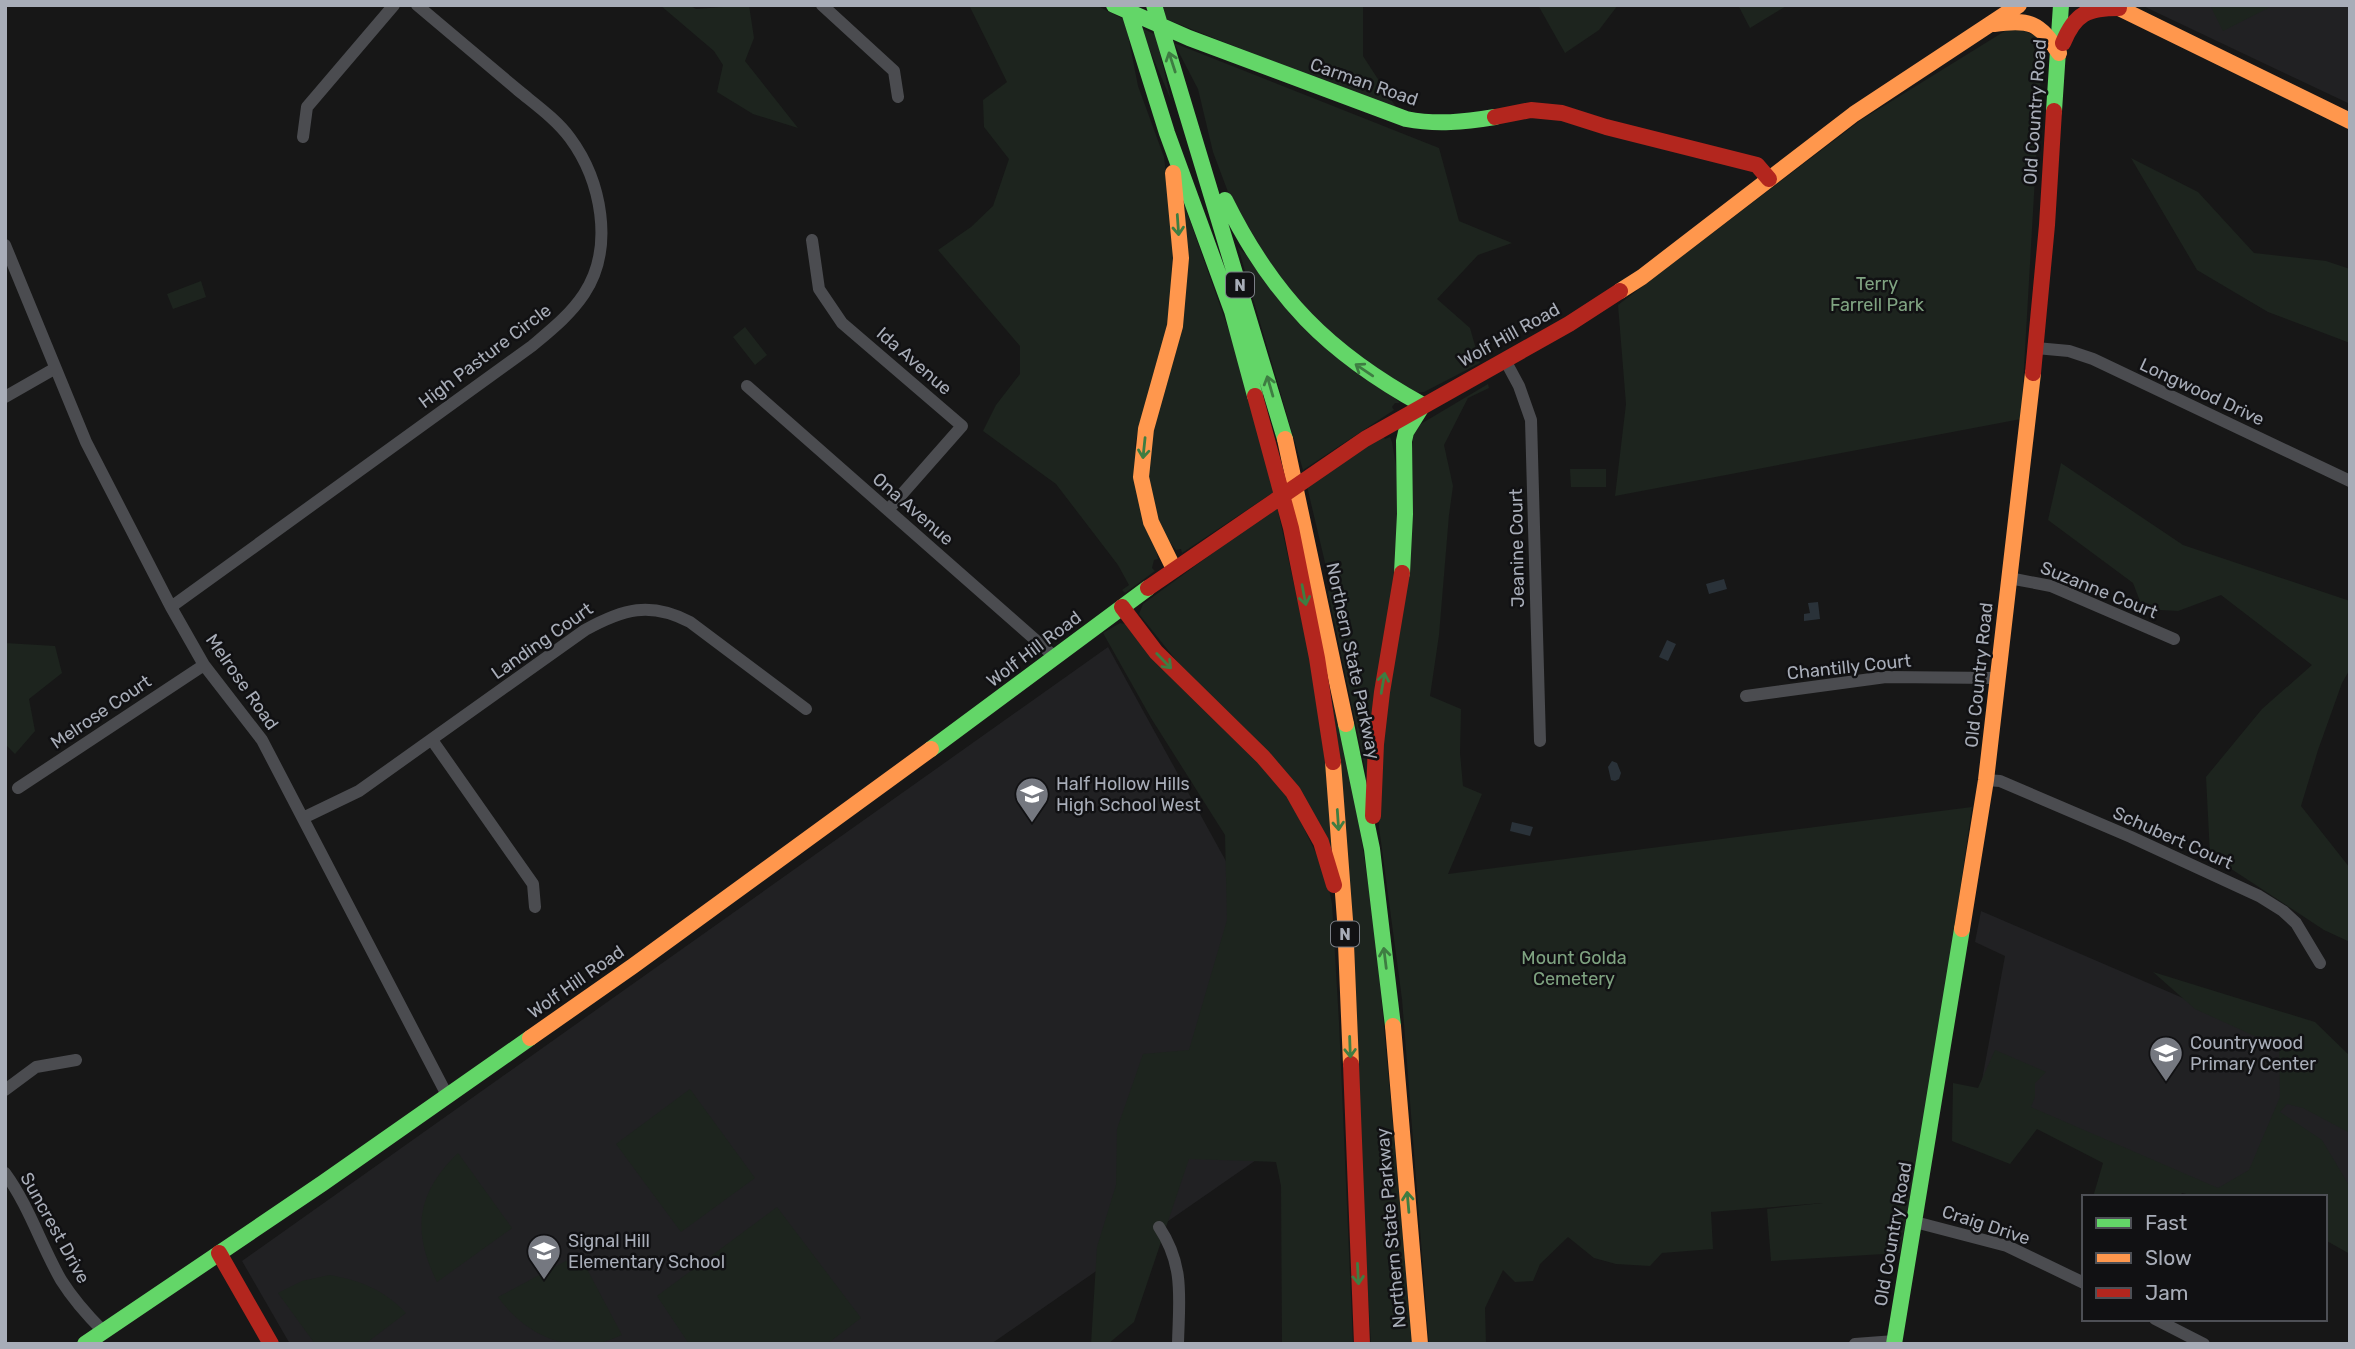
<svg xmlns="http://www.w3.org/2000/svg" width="2355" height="1349" font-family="Rubik,sans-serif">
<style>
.built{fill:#212123}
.green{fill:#1d241e}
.water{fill:#2a3239}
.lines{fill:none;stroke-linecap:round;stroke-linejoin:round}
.street{stroke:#4b4c50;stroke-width:12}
.fast{stroke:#63d668;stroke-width:16}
.slow{stroke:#ff974d;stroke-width:16}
.jam{stroke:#b3261e;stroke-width:16}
.oneway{stroke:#3e7d42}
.labels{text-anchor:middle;stroke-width:5;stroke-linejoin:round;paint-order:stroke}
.shield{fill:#111113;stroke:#7b7e86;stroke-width:2}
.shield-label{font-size:16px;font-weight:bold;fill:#a8adb8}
.street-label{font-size:18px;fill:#a8adb8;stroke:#111113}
.park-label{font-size:18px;fill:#7fa381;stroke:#111113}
.poi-label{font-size:18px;fill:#a8adb8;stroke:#111113;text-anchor:start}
</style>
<rect width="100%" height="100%" fill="#171717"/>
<path class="built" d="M2141 5H2350V104Z
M1108 647 1303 1001 1324 1113 991 1344H290L242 1261Z
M1981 911 2350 1070V1247L2325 1197H2226L1979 1096 2005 956 1975 942Z"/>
<path class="green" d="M660 5H689L696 9 749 5 754 38 745 61 798 128 753 114 717 92 723 65 714 51Z
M969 5H1096L1125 20 1138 86 1164 157 1173 233 1170 317 1135 444 1158 559 1154 560 1152 568 1155 571 1125 593 1122 590 1129 585 1118 565 1056 484 983 431 996 405 1020 374V346L938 250 971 227 993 206 1009 159 984 127 983 100 1007 82Z
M1160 5H1363V56L1396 107 1362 97 1171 21 1163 18Z
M1538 5H1618L1599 30 1565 53Z
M1738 5H1788L1750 28Z
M2210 5H2274L2223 31Z
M2013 26 2043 39 2021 419 1615 496 1626 404 1618 305 1861 120Z
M1140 27 1156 35 1171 100Z
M1174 43 1439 148 1459 221 1512 243 1478 255 1437 299 1470 328 1480 363 1424 392 1413 393 1357 358 1291 299 1228 192 1213 152 1198 89Z
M2131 158 2198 192 2254 253 2326 261 2350 269V343L2268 312 2197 270Z
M1184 204 1245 376 1274 492 1182 553 1181 549 1176 550 1160 530 1146 461Z
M1238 247 1400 403H1395L1392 407 1394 410 1303 470Z
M201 281 206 297 173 309 167 294Z
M745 327 767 355 755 365 733 337Z
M1488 384 1489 388 1468 398 1444 445 1453 486 1449 515 1439 635 1430 696 1461 709 1460 753 1463 786 1482 794 1448 874 1972 807 1941 1022 1900 1253 1771 1261 1767 1209 1823 1203 1711 1212 1713 1249 1662 1253 1650 1266 1616 1264 1594 1258 1568 1237 1540 1264 1533 1281 1515 1282 1503 1270 1485 1308 1486 1344H1429L1402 999 1379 827 1380 761 1414 428Z
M1383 436 1385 439 1390 437 1392 442 1399 484 1401 558 1367 778 1328 592 1331 588 1306 482Z
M2061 463 2183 545 2350 601V669L2342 683 2318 750 2301 806 2350 868V942L2324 930 2210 855 2206 777 2262 709 2312 665 2221 595 2178 611 2143 609 2133 583 2048 520Z
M1570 469H1606V487H1571Z
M1277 506 1316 686 1337 864 1319 828 1203 694 1139 614 1143 604Z
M1120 623 1125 624 1284 787 1326 874 1332 904 1339 1022 1353 1344H1282L1281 1186 1276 1162 1189 1159 1134 1322 1108 1344H1091L1097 1247 1116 1185 1117 1129 1143 1054 1189 1050 1227 920 1225 835 1151 718 1103 633Z
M5 643 55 646 62 673 29 699 35 731 15 754 5 744Z
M1330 661 1353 782 1375 930 1413 1344H1371Z
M2153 972 2315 1022 2350 1056V1133L2303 1108 2287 1104 2280 1112 2322 1140 2350 1187V1254L2325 1240V1197H2200L2182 1193 2179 1197H2093L2103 1163 2037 1129 2010 1164 1952 1141 1953 1083 1978 1088 1995 1050 2046 1072 2035 1083V1097L2031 1107 2218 1188 2249 1170 2280 1097 2279 1047 2195 1009Z
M690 1089 755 1178 681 1232 616 1144Z
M458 1153 512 1228 437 1282C412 1231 416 1194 458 1153Z
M777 1207 861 1318 827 1344H689L657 1296Z
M579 1254 622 1335C614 1338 605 1342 596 1344 555 1349 521 1329 498 1297Z
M330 1275C362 1281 384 1290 406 1313L365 1344H315L278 1293 302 1281Z"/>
<path class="water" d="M1724 579 1727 589 1709 594 1706 584Z
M1818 602 1820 619 1804 621V614L1810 613 1808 603Z
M1667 640 1676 644 1668 661 1659 657Z
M1612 761 1617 763 1621 773 1619 779 1615 781 1611 780 1608 767Z
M1512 822 1533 827 1530 836 1510 831Z"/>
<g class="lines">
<path class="street" d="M822 5 894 71 898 97
M303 137 307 107 394 5
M812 240 819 289 842 323 962 426 888 510
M5 245 86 442 171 607 204 665 262 740 447 1095
M2036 348 2069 351 2093 359 2350 481
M1505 360 1519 386 1531 420 1540 741
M747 386 1056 658
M5 397 54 369
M2009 578 2051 586 2174 639
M171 607 532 346C551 330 570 315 584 294 615 247 601 180 570 138 557 120 536 105 519 91 485 62 451 34 417 5
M1746 696 1886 677 1998 678
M432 740 533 884 535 907
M1986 780 2000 781 2131 837 2259 896 2283 911 2296 923 2320 963
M18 788 204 665
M303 818 359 791 585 630C623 609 650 601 690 622L806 709
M5 1090 36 1067 76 1060
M5 1173C29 1206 41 1245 61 1280 73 1299 87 1315 103 1331
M1915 1222 2007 1246 2084 1283
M1159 1227C1185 1266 1179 1299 1178 1344
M2155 1319 2204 1344
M1855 1344 1895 1341"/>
<path class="fast" d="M1114 5 1189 38 1406 119C1437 125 1464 122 1495 117
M1127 5 1167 133 1232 311 1255 396
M1154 5 1285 439
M2054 111 2061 5
M1225 200C1273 297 1328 353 1423 405L1406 432 1404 441 1405 514 1402 573
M1346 724 1372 849 1393 1026
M931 749 1148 588
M85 1344 323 1183 530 1038
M1894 1344 1962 929"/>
<path class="slow" d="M2113 5 2350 121
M1994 24C2030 19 2039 22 2059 53
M1173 173 1181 258 1175 326 1146 429 1141 477 1151 522 1174 569
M1620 291 1642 277 1854 114 2019 5
M1285 439 1346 724
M1333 762 1345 920 1351 1064
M1962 929 1986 780 2033 373
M1393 1026 1420 1344
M530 1038 633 966 931 749"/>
<path class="jam" d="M2063 43C2075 13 2088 8 2119 8
M1495 117 1531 110 1562 113 1606 127 1757 165 1769 179
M2033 373 2047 225 2054 111
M1255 396 1291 528 1317 658 1333 762
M1148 588 1365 439 1569 324 1620 291
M1122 607 1156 652 1263 757 1293 792 1321 842 1334 885
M1373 816 1376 744 1382 692 1402 573
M1351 1064 1362 1344
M219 1253 271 1344"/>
</g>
<defs><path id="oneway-shaft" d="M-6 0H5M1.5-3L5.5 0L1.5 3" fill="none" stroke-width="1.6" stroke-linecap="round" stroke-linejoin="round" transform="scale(1.75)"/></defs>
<g class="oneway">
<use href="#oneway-shaft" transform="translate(1172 62) rotate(-108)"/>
<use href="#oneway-shaft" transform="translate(1178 225) rotate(86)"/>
<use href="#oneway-shaft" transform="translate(1364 370) rotate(-146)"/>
<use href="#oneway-shaft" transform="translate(1270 386) rotate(-106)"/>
<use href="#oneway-shaft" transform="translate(1144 448) rotate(96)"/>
<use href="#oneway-shaft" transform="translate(1304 595) rotate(79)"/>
<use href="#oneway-shaft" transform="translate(1164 661) rotate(46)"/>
<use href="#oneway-shaft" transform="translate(1383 683) rotate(-80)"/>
<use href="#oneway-shaft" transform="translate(1338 820) rotate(86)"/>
<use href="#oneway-shaft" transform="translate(1385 958) rotate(-97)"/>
<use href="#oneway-shaft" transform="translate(1350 1047) rotate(88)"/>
<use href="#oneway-shaft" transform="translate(1408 1202) rotate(-95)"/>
<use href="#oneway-shaft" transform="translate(1358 1274) rotate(87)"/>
</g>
<defs>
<g id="school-pin" transform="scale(1.75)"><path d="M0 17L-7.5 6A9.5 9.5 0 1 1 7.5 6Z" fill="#757880" stroke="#111113"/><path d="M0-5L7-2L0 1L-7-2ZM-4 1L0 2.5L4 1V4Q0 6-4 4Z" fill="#fff"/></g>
</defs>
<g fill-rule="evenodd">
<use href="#school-pin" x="1032" y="794"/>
<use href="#school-pin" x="2166" y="1053"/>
<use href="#school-pin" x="544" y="1251"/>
</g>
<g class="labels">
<g class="shield">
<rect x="1226" y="272.5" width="28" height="25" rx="5"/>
<rect x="1331" y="921.5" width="28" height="25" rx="5"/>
</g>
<g class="shield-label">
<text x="1240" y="291">N</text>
<text x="1345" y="940">N</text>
</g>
<g class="street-label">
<text transform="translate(1364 82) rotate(19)" y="6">Carman Road</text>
<text transform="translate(2035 112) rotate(-86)" y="6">Old Country Road</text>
<text transform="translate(1509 335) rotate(-29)" y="6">Wolf Hill Road</text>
<text transform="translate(485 356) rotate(-37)" y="6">High Pasture Circle</text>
<text transform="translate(914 361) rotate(41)" y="6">Ida Avenue</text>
<text transform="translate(2202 392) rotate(25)" y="6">Longwood Drive</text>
<text transform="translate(913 509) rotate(41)" y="6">Ona Avenue</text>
<text transform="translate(1517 548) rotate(-91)" y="6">Jeanine Court</text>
<text transform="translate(2099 590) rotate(22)" y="6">Suzanne Court</text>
<text transform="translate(542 641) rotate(-35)" y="6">Landing Court</text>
<text transform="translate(1034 649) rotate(-37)" y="6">Wolf Hill Road</text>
<text transform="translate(1353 661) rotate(78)" y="6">Northern State Parkway</text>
<text transform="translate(1849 667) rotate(-6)" y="6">Chantilly Court</text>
<text transform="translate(1979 675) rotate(-84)" y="6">Old Country Road</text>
<text transform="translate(242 682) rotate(55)" y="6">Melrose Road</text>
<text transform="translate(101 712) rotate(-34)" y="6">Melrose Court</text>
<text transform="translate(2173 838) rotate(24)" y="6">Schubert Court</text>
<text transform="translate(576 982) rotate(-35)" y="6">Wolf Hill Road</text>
<text transform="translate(1986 1225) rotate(18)" y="6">Craig Drive</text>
<text transform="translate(55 1228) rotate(61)" y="6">Suncrest Drive</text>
<text transform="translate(1391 1228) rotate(-95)" y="6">Northern State Parkway</text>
<text transform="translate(1893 1234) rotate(-80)" y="6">Old Country Road</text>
</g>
<g class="park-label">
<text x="1877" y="290">Terry<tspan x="1877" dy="21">Farrell Park</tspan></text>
<text x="1574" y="964">Mount Golda<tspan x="1574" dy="21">Cemetery</tspan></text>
</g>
<g class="poi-label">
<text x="1056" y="790">Half Hollow Hills<tspan x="1056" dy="21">High School West</tspan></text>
<text x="2190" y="1049">Countrywood<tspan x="2190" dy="21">Primary Center</tspan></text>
<text x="568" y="1247">Signal Hill<tspan x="568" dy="21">Elementary School</tspan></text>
</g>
</g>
<rect width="2355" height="1349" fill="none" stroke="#a8adb8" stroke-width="14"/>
<rect x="2082" y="1195" width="245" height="126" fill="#111113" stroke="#4d4f55" stroke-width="2"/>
<rect x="2096" y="1218" width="35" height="10" fill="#63d668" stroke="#4d4f55" stroke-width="2"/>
<text x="2145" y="1230" font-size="21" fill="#a8adb8">Fast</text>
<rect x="2096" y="1253" width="35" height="10" fill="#ff974d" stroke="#4d4f55" stroke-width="2"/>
<text x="2145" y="1265" font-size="21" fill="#a8adb8">Slow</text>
<rect x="2096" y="1288" width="35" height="10" fill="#b3261e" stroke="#4d4f55" stroke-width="2"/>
<text x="2145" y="1300" font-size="21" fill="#a8adb8">Jam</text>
</svg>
